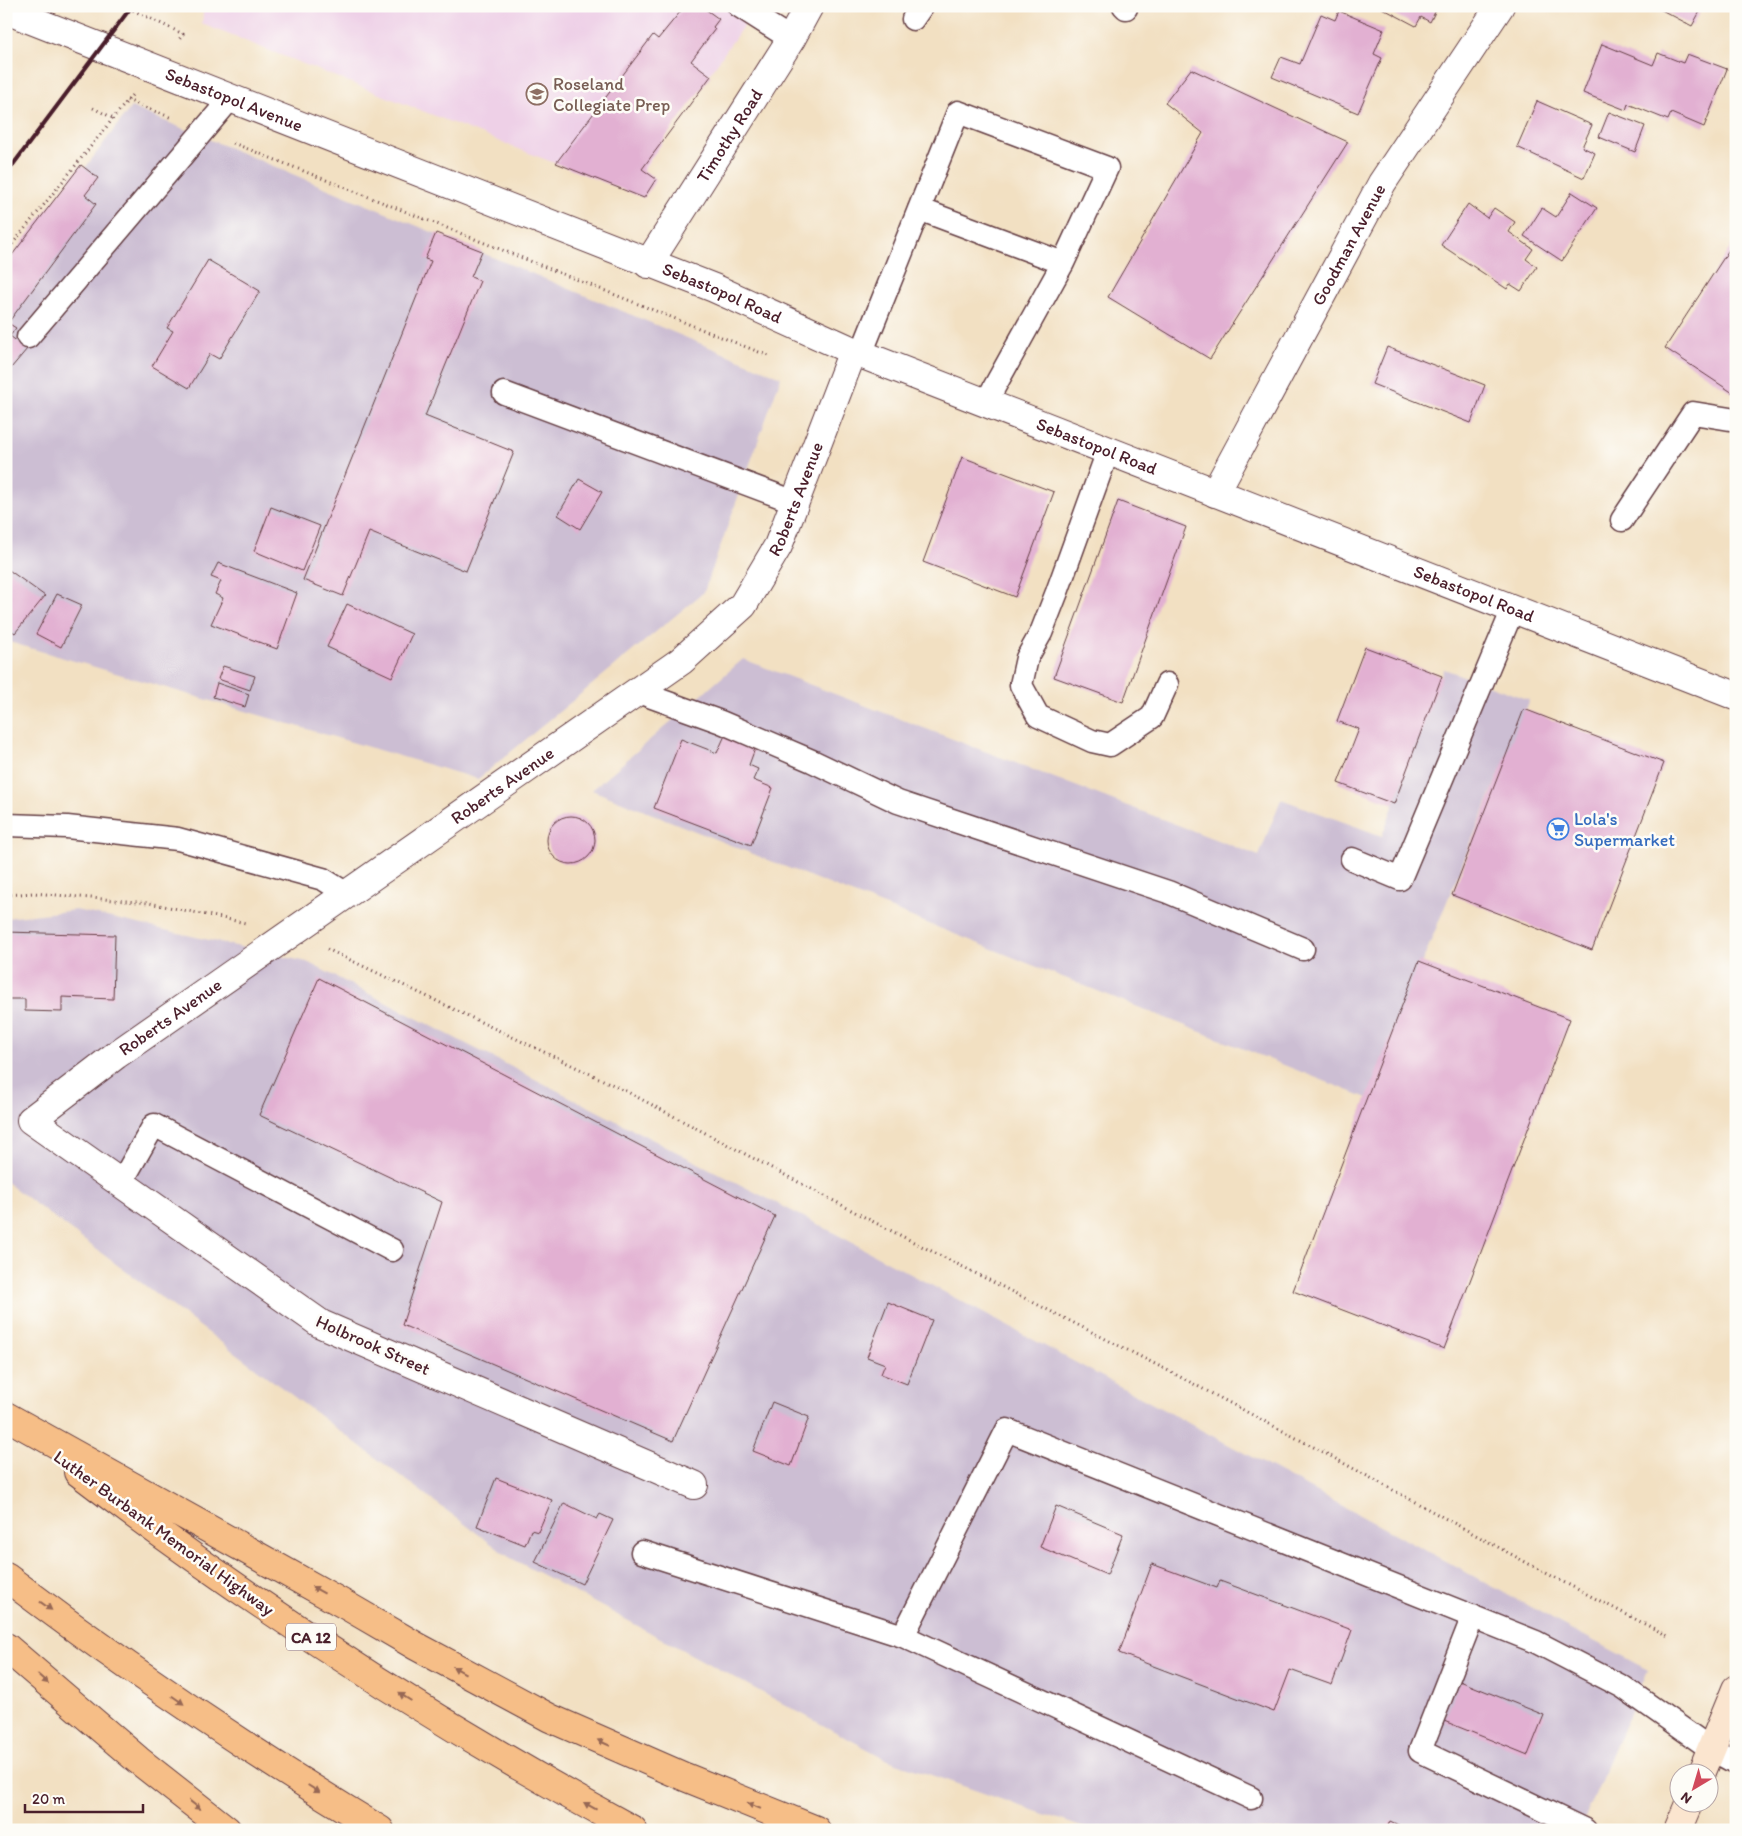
<svg xmlns="http://www.w3.org/2000/svg" width="1742" height="1836" font-family="Itim,sans-serif">
<style>
.built{fill:#eed0e7}
.industrial{fill:#ccbed3}
.building{fill:#e2b0d2}
.lines{fill:none;stroke-linecap:round;stroke-linejoin:round}
.service-casing{stroke:#633c42;stroke-width:25}
.minor-casing{stroke:#633c42;stroke-width:30}
.tertiary-casing{stroke:#633c42;stroke-width:30}
.secondary-casing{stroke:#633c42;stroke-width:30}
.motorway-casing{stroke:#633c42;stroke-width:30}
.path{stroke:#633c42;stroke-width:3;stroke-dasharray:1 4;stroke-linecap:butt}
.service{stroke:#fff;stroke-width:22}
.minor{stroke:#fff;stroke-width:28}
.tertiary{stroke:#fff;stroke-width:28}
.secondary{stroke:#fbe5cf;stroke-width:28}
.motorway{stroke:#f6be87;stroke-width:28}
.rail{stroke:#4a1f2b;stroke-width:4}
.oneway{fill:#976754}
.labels{text-anchor:middle;stroke-width:5;stroke-linejoin:round;paint-order:stroke}
.shield{fill:#fdfcf7;stroke:#806168;stroke-width:1}
.shield-label{font-size:16px;font-weight:bold;fill:#4a1f2b}
.education-label{font-size:18px;fill:#785e54;stroke:#fdfcf7;text-anchor:start}
.street-label{font-size:18px;fill:#4a1f2b;stroke:#fdfcf7}
.shop-label{font-size:18px;fill:#366cbe;stroke:#fdfcf7;text-anchor:start}
</style>
<rect width="100%" height="100%" fill="#fdfcf7"/>
<filter id="ink" filterUnits="userSpaceOnUse"><feTurbulence type="fractalNoise" baseFrequency=".02" numOctaves="2"/><feDisplacementMap in="SourceGraphic" scale="10" xChannelSelector="R" yChannelSelector="G"/><feConvolveMatrix kernelMatrix="1 2 1 2 8 2 1 2 1" color-interpolation-filters="sRGB"/></filter>
<filter id="wash" filterUnits="userSpaceOnUse"><feTurbulence type="fractalNoise" baseFrequency=".0096" numOctaves="4" result="noise"/><feDisplacementMap in="SourceGraphic" scale="20" xChannelSelector="R" yChannelSelector="G"/><feGaussianBlur stdDeviation="1.12" result="paint"/><feColorMatrix in="noise" values="0 0 0 0 0 0 0 0 0 0 0 0 0 0 0 0 0 1.4 0 .05"/><feComposite in="paint" operator="in"/></filter>
<g filter="url(#wash)">
<rect width="100%" height="100%" fill="#f2e0c2"/>
<path class="built" d="M206 6H757L628 192 202 24 203 13Z"/>
<path class="industrial" d="M131 107 781 377 704 592 478 779 6 641V273Z
M743 659 1259 856 1281 799 1382 836 1444 669 1529 700 1367 1098 592 790Z
M76 910 307 962 823 1227 1648 1670 1580 1830H1090L888 1760 509 1557 6 1182V918Z"/>
<g id="blocks">
<path class="building" d="M685 6H701L719 19 713 27 715 29 691 61 711 76 642 169 656 179 644 198 556 163 653 35 658 39Z
M1378 6H1438L1430 22 1421 17 1416 26Z
M1654 6H1703L1692 26Z
M1339 11 1384 30 1374 54 1382 58 1358 113 1272 77 1281 57 1300 64 1321 14 1335 20Z
M1602 44 1653 65 1658 53 1683 63 1687 54 1727 69 1704 127 1671 113 1668 120 1628 104 1626 110 1583 93Z
M1191 69 1348 142 1210 359 1108 297 1203 133 1165 103Z
M1537 101 1592 125 1582 147 1595 153 1584 178 1517 147Z
M1609 112 1645 126 1635 152 1599 137Z
M81 165 98 178 85 195 96 204 8 323 16 328 10 336 27 349 6 374V263Z
M1572 192 1597 208 1562 261 1524 236 1542 208 1556 217Z
M1468 204 1487 218 1494 208 1515 222 1509 232 1533 249 1526 259 1537 267 1521 291 1510 284 1507 289 1441 245Z
M436 233 482 251 471 277 480 281 425 416 514 452 466 571 369 532 343 596 303 580 431 261 425 259Z
M1736 239V395L1665 348Z
M208 260 260 291 219 359 210 354 189 388 152 366 173 331 167 328Z
M1387 347 1485 385 1471 423 1372 384Z
M962 457 1054 492 1015 597 923 562Z
M579 479 602 492 580 529 558 515Z
M1118 501 1186 527 1123 702 1054 677Z
M271 507 320 526 302 571 254 551Z
M218 563 297 593 277 649 211 624 223 598 215 594 221 581 211 577Z
M6 568 45 596 15 633 6 627Z
M57 594 82 605 61 647 36 634Z
M347 604 412 634 392 677 327 647Z
M1365 647 1442 676 1394 804 1338 783 1359 729 1337 721Z
M223 666 255 676 250 690 218 679Z
M217 683 249 694 245 707 213 697Z
M1524 709 1664 763 1592 950 1452 895Z
M727 731 757 743 749 765 758 769 753 780 773 788 751 845 654 808 681 739 717 753Z
M547 840a24 24 0 1 1 48 0a24 24 0 1 1-48 0Z
M6 932 115 935 113 999 62 997V1012L25 1011V999H6Z
M1419 961 1570 1019 1444 1349 1293 1291Z
M319 978 775 1216 673 1441 402 1325 442 1202 259 1115Z
M888 1302 932 1320 907 1384 881 1374 885 1364 867 1357Z
M772 1402 809 1417 791 1466 753 1451Z
M496 1478 552 1500 538 1532 531 1530 525 1545 477 1526Z
M564 1503 597 1519 600 1514 613 1520 582 1584 535 1562Z
M1056 1506 1123 1534 1107 1575 1040 1547Z
M1152 1564 1217 1588 1220 1581 1352 1630 1332 1685 1290 1670 1274 1712 1119 1653Z
M1460 1681 1544 1715 1528 1755 1444 1721Z
M1390 1821 1409 1830H1386Z"/>
</g>
</g>
<g filter="url(#ink)">
<use href="#blocks" fill-opacity="0" stroke="#633c42" stroke-width="1"/>
<g class="lines">
<g class="service-casing">
<path id="service" d="M739 6 791 39
M1124 6 1126 8
M913 19 922 6
M919 209 1063 263
M28 337 231 98
M861 354 958 112 1107 168 1063 263 986 402
M504 393 795 502
M1108 451 1057 592 1041 633 1027 658 1021 685 1038 716 1092 741 1110 745 1152 717 1167 684
M1622 520 1693 413 1736 420
M638 692 721 722 812 761 898 802 1168 892 1303 949
M6 825 67 827 178 839 323 879 347 894
M1352 859 1400 879 1513 609
M121 1183 154 1125 392 1250
M642 1552 903 1636 1007 1430 1536 1642 1623 1687 1711 1749 1736 1763
M1473 1616 1420 1751 1585 1830
M903 1636 1251 1798"/>
</g>
<g class="minor-casing">
<g id="minor">
<path id="s1" d="M648 264 791 39 809 6"/>
<path id="s2" d="M1215 493 1382 183 1500 6"/>
<path id="s3" d="M694 1485 321 1324 31 1120 116 1055 681 661 743 605 778 546 853 351"/>
</g>
</g>
<g class="tertiary-casing">
<g id="tertiary">
<path id="s4" d="M6 10 714 288 853 351 1736 696"/>
</g>
</g>
<g class="secondary-casing">
<path id="secondary" d="M1701 1774 1736 1689
M1678 1830 1689 1804"/>
</g>
<g class="motorway-casing">
<path id="motorway" d="M6 1416 349 1607 416 1646 550 1718 685 1777 816 1830
M78 1472C253 1606 439 1725 633 1830
M6 1577C126 1668 251 1752 380 1830
M6 1647 138 1760 227 1830"/>
</g>
<path class="path" d="M124 6 183 34 178 41
M127 100 172 118
M93 108 113 118
M233 143 769 356
M6 252 132 95
M6 895 33 893 149 903 246 923
M327 949 622 1089 872 1221 1167 1370 1323 1452 1542 1571 1670 1637"/>
<use href="#service" class="service"/>
<use href="#minor" class="minor"/>
<use href="#tertiary" class="tertiary"/>
<use href="#secondary" class="secondary"/>
<use href="#motorway" class="motorway"/>
<path class="rail" d="M6 174 132 6"/>
</g>
<defs><path id="oneway-solid" d="M-6-.8H1V-3.2L6.5 0L1 3.2V.8H-6Z" transform="scale(1.25)"/></defs>
<g class="oneway">
<use href="#oneway-solid" transform="translate(318 1590) rotate(-151)"/>
<use href="#oneway-solid" transform="translate(46 1606) rotate(36)"/>
<use href="#oneway-solid" transform="translate(459 1670) rotate(-151)"/>
<use href="#oneway-solid" transform="translate(43 1679) rotate(41)"/>
<use href="#oneway-solid" transform="translate(405 1697) rotate(-148)"/>
<use href="#oneway-solid" transform="translate(178 1700) rotate(35)"/>
<use href="#oneway-solid" transform="translate(604 1743) rotate(-155)"/>
<use href="#oneway-solid" transform="translate(314 1789) rotate(32)"/>
<use href="#oneway-solid" transform="translate(195 1805) rotate(38)"/>
<use href="#oneway-solid" transform="translate(590 1806) rotate(-151)"/>
<use href="#oneway-solid" transform="translate(754 1806) rotate(-158)"/>
</g>
</g>
<defs>
<g id="school-ring" transform="scale(1.125)"><circle r="9.5" fill="#fdfcf7" stroke="#8d6e63" stroke-width="1.5"/><path d="M0-5L7-2L0 1L-7-2ZM-4 1L0 2.5L4 1V4Q0 6-4 4Z" fill="#8d6e63"/></g>
<g id="supermarket-ring" transform="scale(1.125)"><circle r="9.5" fill="#fdfcf7" stroke="#3f7fe0" stroke-width="1.5"/><path d="M-6-5.5h2.5l.6 2H6L4.5 2H-2.5L-4.4-4H-6ZM-1.5 3.2a1.3 1.3 0 1 0 .1 0ZM3 3.2a1.3 1.3 0 1 0 .1 0Z" fill="#3f7fe0"/></g>
</defs>
<g fill-rule="evenodd">
<use href="#school-ring" x="537" y="94"/>
<use href="#supermarket-ring" x="1558" y="829"/>
</g>
<g class="labels">
<rect class="shield" x="286" y="1623.5" width="50" height="27" rx="4"/>
<g class="shield-label">
<text x="311" y="1643">CA 12</text>
</g>
<g class="education-label">
<text x="553" y="90">Roseland<tspan x="553" dy="21">Collegiate Prep</tspan></text>
</g>
<g class="street-label">
<text dy="6" stroke="none"><textPath href="#s4" startOffset="245">Sebastopol Avenue</textPath></text>
<text dy="6" stroke="none"><textPath href="#s1" startOffset="152">Timothy Road</textPath></text>
<text dy="6" stroke="none"><textPath href="#s2" startOffset="282">Goodman Avenue</textPath></text>
<text dy="6" stroke="none"><textPath href="#s4" startOffset="770">Sebastopol Road</textPath></text>
<text dy="6" stroke="none"><textPath href="#s4" startOffset="1175">Sebastopol Road</textPath></text>
<text dy="6" stroke="none"><textPath href="#s3" startOffset="1759">Roberts Avenue</textPath></text>
<text dy="6" stroke="none"><textPath href="#s4" startOffset="1580">Sebastopol Road</textPath></text>
<text dy="6" stroke="none"><textPath href="#s3" startOffset="1339">Roberts Avenue</textPath></text>
<text dy="6" stroke="none"><textPath href="#s3" startOffset="934">Roberts Avenue</textPath></text>
<text transform="translate(373 1345) rotate(24)" y="6">Holbrook Street</text>
<text transform="translate(164 1533) rotate(36)" y="6">Luther Burbank Memorial Highway</text>
</g>
<g class="shop-label">
<text x="1574" y="825">Lola's<tspan x="1574" dy="21">Supermarket</tspan></text>
</g>
</g>
<rect width="1742" height="1836" fill="none" stroke="#fdfcf7" stroke-width="25"/>
<g transform="translate(1694 1788) rotate(218)"><circle r="24" fill="#fdfcf7" stroke="#b5a4a5"/>
<path d="M0-4L9 19L0 12L-9 19Z" fill="#d1495b"/>
<text y="-8" font-size="14" font-weight="bold" text-anchor="middle" fill="#4a1f2b">N</text>
</g>
<path d="M25 1804v8h118v-8" fill="none" stroke="#4a1f2b" stroke-width="2.5"/>
<text x="32" y="1804" font-size="15" fill="#4a1f2b" stroke="#fdfcf7" stroke-width="4" paint-order="stroke">20 m</text>
</svg>
